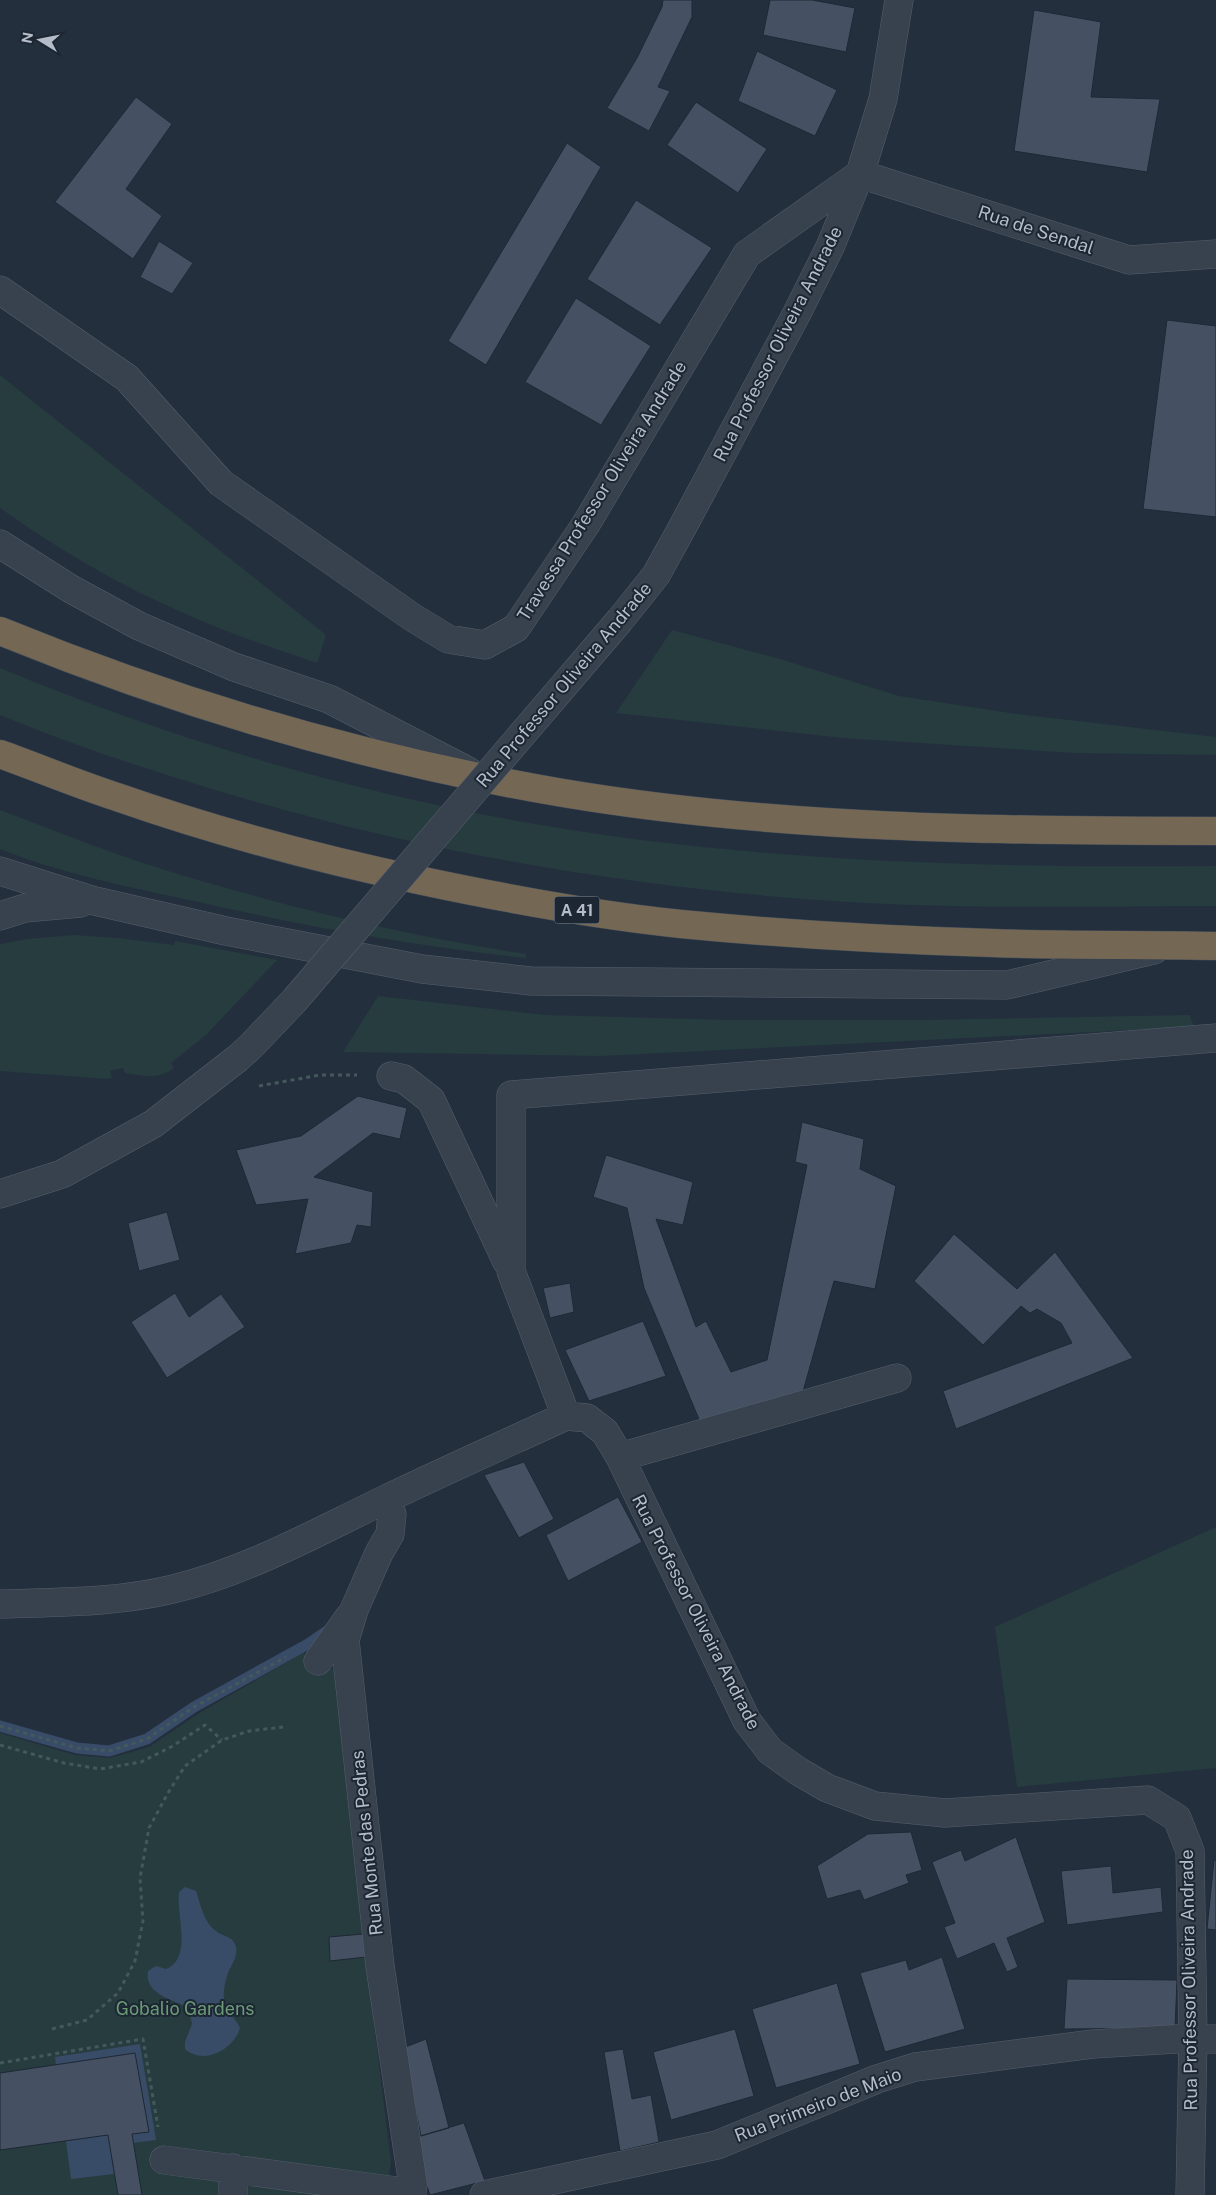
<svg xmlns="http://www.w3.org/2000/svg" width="1216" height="2195" font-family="'Public Sans',sans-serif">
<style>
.green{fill:#263c3f}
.water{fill:#394c67}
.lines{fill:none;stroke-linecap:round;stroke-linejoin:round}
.stream{stroke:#394c67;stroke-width:11}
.building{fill:#455162;stroke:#1f2835}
.minor-casing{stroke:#565f6c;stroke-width:29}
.highway-casing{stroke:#434c59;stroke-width:29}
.path{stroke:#44595c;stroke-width:3;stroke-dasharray:4 4;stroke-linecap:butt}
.minor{stroke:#38414e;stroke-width:28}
.highway{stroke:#746855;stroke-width:28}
.minor-bridge-casing{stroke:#565f6c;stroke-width:29;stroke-linecap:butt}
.minor-bridge{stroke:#38414e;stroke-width:28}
.labels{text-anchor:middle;stroke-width:4;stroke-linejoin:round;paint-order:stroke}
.shield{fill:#1d2633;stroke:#878f9c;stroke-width:1}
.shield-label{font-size:16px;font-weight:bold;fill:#b4bcc9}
.street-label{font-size:18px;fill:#b4bcc9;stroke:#1d2633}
.park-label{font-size:18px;fill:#6b9a76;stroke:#1d2633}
</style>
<rect width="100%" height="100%" fill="#242f3e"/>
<path class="green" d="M0 375 326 635 317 663C274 648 230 634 188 615 122 587 59 550 0 508Z
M672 630 780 659 899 696 1017 714 1216 737V755L1074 753 843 738 616 713Z
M0 668C163 736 334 787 507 819 740 862 980 868 1216 866V906C1100 906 983 909 867 903 645 891 425 854 212 789 140 767 69 744 0 715Z
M0 810C48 828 97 848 146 864 270 903 397 934 526 954V958C414 946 303 926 194 901 129 887 62 874 0 849Z
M73 935 118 938 174 945 175 941 277 960 206 1035 171 1063 174 1068C158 1080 143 1076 125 1073L123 1068 110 1071 112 1077 108 1079 0 1071V944L27 939Z
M378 996 545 1015 731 1020H920L1190 1015 1194 1027 600 1056 343 1052Z
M1216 1527V1768L1017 1787 995 1627Z
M303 1653 334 1670 363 1934 391 2162 386 2195H0V1733L75 1755 110 1758 149 1747 201 1712Z"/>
<path class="water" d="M185 1887 196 1891C200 1903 204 1923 216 1931 223 1937 234 1936 236 1947 238 1958 230 1966 227 1976 225 1982 223 1992 224 1999 224 2012 236 2017 240 2028 234 2049 204 2066 185 2049V2042L192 2024 188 2007C172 2000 144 1993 148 1971L156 1966 166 1969C193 1958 176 1915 179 1892Z
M140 2044 156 2140 133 2143 132 2134 149 2131 135 2053 56 2065 55 2057Z
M108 2135 114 2174 71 2179 66 2141Z"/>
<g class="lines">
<path class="stream" d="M0 1726 77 1748 109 1751 147 1739 194 1707 308 1644 330 1629"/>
</g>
<path class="building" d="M663 0H692V17L658 87 670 91 649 131 607 108 637 58 662 7Z
M770 0H812L855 8 846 52 763 35Z
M1034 10 1101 22 1091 97 1160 99 1147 172 1014 151Z
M757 51 837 90 815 136 738 101Z
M136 97 172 124 126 189 162 216 133 259 55 202Z
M696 102 767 149 738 193 667 145Z
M567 143 601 167 486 365 448 341Z
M636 200 712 248 660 325 587 279Z
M159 241 193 263 172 294 140 277Z
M576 298 651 346 601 425 525 382Z
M1167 320 1216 326V517L1143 509Z
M358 1096 407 1108 400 1139 373 1133 314 1177 373 1192 371 1227 357 1225 351 1243 295 1254 308 1199 256 1205 236 1150 301 1136Z
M802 1122 864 1139 860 1169 896 1186 875 1289 834 1281 802 1395 701 1424 644 1288 627 1208 593 1197 606 1155 693 1182 683 1225 656 1219 696 1327 706 1321 731 1372 767 1360 807 1165 795 1162Z
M167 1212 180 1260 139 1271 128 1223Z
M954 1234 1017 1289 1055 1252 1133 1358 956 1429 943 1391 1072 1343 1061 1323 1037 1309 1030 1313 1021 1306 983 1345 914 1281Z
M570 1283 574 1312 550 1318 543 1288Z
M175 1293 189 1317 221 1294 245 1327 167 1378 131 1322Z
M643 1321 666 1376 589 1401 565 1350Z
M524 1462 554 1519 519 1538 484 1475Z
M618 1497 642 1542 568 1581 546 1535Z
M911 1832 922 1870 906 1875 909 1883 864 1900 860 1890 827 1899 817 1866 868 1834Z
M1016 1837 1045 1922 1007 1938 1018 1967 1007 1972 994 1943 957 1959 944 1927 955 1923 932 1862 961 1850 965 1861Z
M1214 1860H1216V1930L1207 1929Z
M1111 1866 1113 1893 1161 1887 1163 1912 1067 1925 1061 1871Z
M363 1934 366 1957 330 1961 329 1937Z
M942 1957 965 2029 885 2052 860 1973 906 1960 909 1970Z
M1067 1979 1177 1980 1175 2028 1064 2029Z
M837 1983 860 2064 776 2088 752 2009Z
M735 2029 754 2096 671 2120 653 2052Z
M426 2039 449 2128 421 2136 403 2048Z
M623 2049 632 2099 651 2095 659 2142 620 2151 604 2052Z
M135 2053 149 2132 132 2134 142 2195H118L108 2135 0 2150V2073Z
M464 2123 485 2181 430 2195 410 2139Z"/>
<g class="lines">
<g class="minor-casing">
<path id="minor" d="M860 174 1129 260 1216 254
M0 290 127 378 221 483 412 617 448 639 485 645 516 628 586 524 747 254 860 174
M0 544 71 589 139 626 234 667 329 699 468 771
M620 620 656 575 682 528 797 313 830 247 860 174 883 99 899 0
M0 871 95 901 226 931 422 969 531 981 1007 985 1154 950
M0 916 25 908 81 903
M391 1076 404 1079 431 1100 507 1262
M0 1194 62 1174 153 1124 238 1058 253 1044
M566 1416 511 1271V1095L1216 1038
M620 1457 897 1378
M384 1500 392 1514 390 1534 379 1553 354 1610 345 1640 380 1966 413 2185 411 2195
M0 1604C57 1602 116 1603 173 1589 248 1571 315 1533 384 1500 444 1471 505 1444 566 1416L587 1418 605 1432 620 1457 747 1721 770 1751 798 1771 827 1788 875 1806 945 1813 1148 1800 1177 1818 1190 1851 1193 2038 1190 2195
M318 1661 349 1617
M164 2160 412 2193
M233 2168V2195
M484 2195 717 2145 877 2079 915 2067 1093 2044 1193 2038 1216 2039"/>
</g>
<g class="highway-casing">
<path id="highway" d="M0 631C181 705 370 760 563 793 778 829 998 831 1216 831
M0 754C39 768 77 784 117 797 217 832 319 859 423 881 508 899 594 915 681 924 784 934 888 940 992 943 1066 946 1141 944 1216 946"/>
</g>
<path class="path" d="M259 1086 320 1075H357
M0 1726 77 1748 109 1751 147 1739 194 1707 286 1657
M0 1745 64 1763 100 1769 141 1762 171 1747 205 1725 222 1740
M52 2029 87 2020 118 1993 135 1961 143 1921 140 1878 149 1828 168 1793 185 1766 222 1740 249 1731 283 1727
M0 2063 143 2039 158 2127"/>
<use href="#minor" class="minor"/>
<use href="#highway" class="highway"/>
<g class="minor-bridge-casing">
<path id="minor-bridge" d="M253 1044 294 1001 620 620"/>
</g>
<use href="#minor-bridge" class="minor-bridge"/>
</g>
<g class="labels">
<rect class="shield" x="554.5" y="896.5" width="45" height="27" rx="4"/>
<g class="shield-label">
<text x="577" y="916">A 41</text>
</g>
<g class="street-label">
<text transform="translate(1036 230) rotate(18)" y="6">Rua de Sendal</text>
<text transform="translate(778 344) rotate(-63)" y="6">Rua Professor Oliveira Andrade</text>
<text transform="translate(602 491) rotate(-58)" y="6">Travessa Professor Oliveira Andrade</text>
<text transform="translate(564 685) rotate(-50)" y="6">Rua Professor Oliveira Andrade</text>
<text transform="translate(696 1612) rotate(63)" y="6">Rua Professor Oliveira Andrade</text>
<text transform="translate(367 1843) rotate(-96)" y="6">Rua Monte das Pedras</text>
<text transform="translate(1189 1980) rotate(-91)" y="6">Rua Professor Oliveira Andrade</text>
<text transform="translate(818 2105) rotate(-21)" y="6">Rua Primeiro de Maio</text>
</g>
<g class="park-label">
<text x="185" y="2015">Gobalio Gardens</text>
</g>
</g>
<g transform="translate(40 40) rotate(280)" stroke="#1d2633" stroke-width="4" paint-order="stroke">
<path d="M0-4L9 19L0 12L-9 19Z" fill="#b4bcc9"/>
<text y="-8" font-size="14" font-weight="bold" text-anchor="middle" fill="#b4bcc9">N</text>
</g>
</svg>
